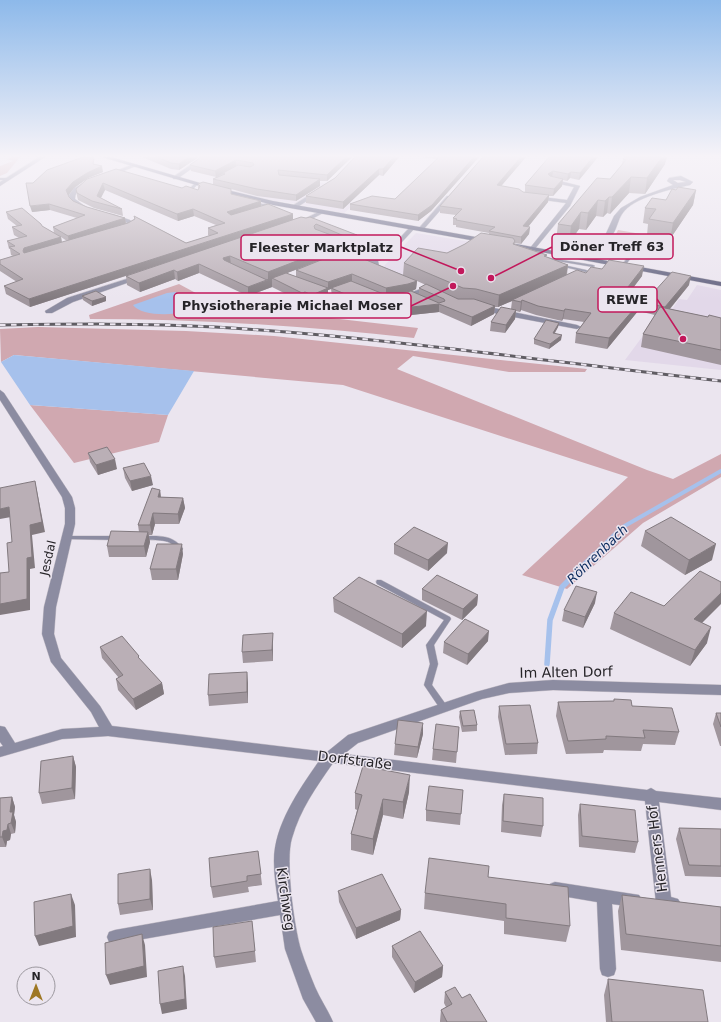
<svg xmlns="http://www.w3.org/2000/svg" width="721" height="1022" font-family="'DejaVu Sans',sans-serif">
<style>
.built{fill:#e2d8e9}
.green{fill:#d0a8b0}
.water{fill:#a6c1ec}
.lines{fill:none;stroke-linecap:round;stroke-linejoin:round}
.stream-far1{stroke:#a6c1ec;stroke-width:4}
.stream{stroke:#a6c1ec;stroke-width:5.5}
.lane-casing{stroke:#c8c2cb;stroke-width:1}
.street-casing{stroke:#c8c2cb;stroke-width:1}
.secondary-casing{stroke:#c8c2cb;stroke-width:1}
.lane{fill:#8c8ca1;fill-rule:evenodd}
.street{fill:#8c8ca1;fill-rule:evenodd}
.secondary{fill:#61617e;fill-rule:evenodd}
.rail-casing{stroke:#605d63;stroke-width:3}
.rail{stroke:#ebe5ef;stroke-width:2;stroke-dasharray:5.5;stroke-linecap:butt}
.wall{fill:#a0969d;fill-rule:evenodd}
.shaded-wall{fill:#827a7f}
.building{fill:#baafb6;stroke:#827a7f}
.labels{text-anchor:middle;stroke-width:3;stroke-linejoin:round;paint-order:stroke}
.street-label{font-size:12px;fill:#262428;stroke:#ebe5ef}
.water-label{font-size:13px;font-style:italic;fill:#0c2c5f;stroke:#ebe5ef}
.near-street-label{font-size:14px;fill:#262428;stroke:#ebe5ef}
.leader{fill:none;stroke:#c2185b;stroke-width:1.5}
.callout-dot{fill:#c2185b;stroke:#ebe5ef;stroke-width:1.5}
.callout{fill:#ebe5ef;stroke:#c2185b;stroke-width:1.5}
.callout-label{font-size:13px;text-anchor:middle;font-weight:bold;fill:#262428}
</style>
<rect width="100%" height="100%" fill="#ebe5ef"/>
<path class="built" d="M311 181 349 187 334 199 356 203 344 213 280 201 256 210 215 199 238 190Z
M416 233 496 246 473 303 383 267Z
M697 285 721 290V370L625 360 665 306 673 308 679 299 687 300Z"/>
<path class="green" d="M11 157H20L7 173 0 176V166L13 161 7 159Z
M618 230 647 235 636 250 610 246Z
M179 284 218 305C237 296 244 299 261 310L418 328 414 338C306 326 198 319 90 319L89 315Z
M38 327 186 331 274 336 587 369 585 372H509L413 356 397 369 647 470 673 479 721 454V477L643 523 567 589 522 575 628 477 343 385 14 355 1 362 0 329Z
M30 405 168 415 159 442 74 463Z"/>
<path class="water" d="M175 292 183 294 199 304C189 317 142 318 133 305L167 293Z
M14 355 194 371 168 415 30 405 1 362Z"/>
<g class="lines">
<path class="stream-far1" d="M593 556 621 528 721 471"/>
<path class="stream" d="M547 664 550 620 562 587 594 555"/>
<g class="lane-casing">
<path id="lane" d="M0 178H7L9 179 7 180H0Z
M195 183 198 184 192 190 197 193 195 194 188 190Z
M252 202 263 204 273 202 275 203 263 206 252 204Z
M334 241H336L348 247 341 257 338 256 344 247 334 243Z
M631 253 634 254 624 267H622L621 266Z
M544 257 593 265 595 266 593 267 545 259 543 258Z
M559 264 586 270 588 271 586 272 560 266 558 265Z
M66 536H117L120 538 117 540 64 539 63 538Z
M142 536C158 536 173 534 183 549L182 550H178C168 536 154 542 140 539L139 538Z
M377 580H381L450 617 451 619 434 645 438 664 432 685 447 706 448 708 447 710 444 711 441 710 424 685 430 664 426 645 444 620 377 584 376 582Z"/>
</g>
<g class="street-casing">
<path id="street" d="M39 157H45L0 186V182Z
M202 157H208L177 179H173V177Z
M131 165 136 166 111 176 106 175Z
M681 176 693 182 690 185C672 189 633 197 622 214 618 220 617 228 613 234 607 244 600 252 592 261H588V259L604 238 614 216 621 208 640 197 673 185 667 181 669 178ZM673 180H680L686 182 678 183Z
M552 179 580 186 570 206 534 250H530V248L566 203 536 199 534 198V196L567 200 574 187 550 182 549 181Z
M86 182 91 183C84 188 75 189 75 199L86 207 83 209 70 201 69 195 74 188Z
M314 192 319 193 296 208H292V206Z
M447 196 452 197 423 230H419V228Z
M320 211 325 212 302 224 297 223Z
M112 214 130 220 135 225 125 230H121V228L128 224 126 222 110 217V215Z
M410 227 415 228 387 258 378 261 379 266 387 271V273H383L374 268 371 262 350 259 347 257 350 255 374 258 383 256Z
M139 275 141 276V278L73 302 52 313H46L45 311 67 298Z
M426 287 430 289 428 290C411 297 386 310 369 295L373 293 386 298 401 296Z
M479 305 577 325 581 327 577 329 498 314 479 309Z
M0 390 4 393 72 497 75 508V524L56 607 54 634 61 658 100 706 112 726 327 752 348 735 476 692 509 683 553 680 721 685V695L553 690 509 693 482 699 358 743 344 754 647 790 651 788 656 791 721 798V810L659 802 671 897 678 899 681 904 678 909C671 912 666 911 659 908L656 903 645 801 333 763C316 787 300 810 292 838 285 860 294 926 301 950 305 962 310 975 315 987 320 999 328 1010 333 1022H316L303 999 285 949 280 915 115 944 109 942 107 937 109 932 115 930 278 901C276 888 274 875 274 861 274 825 299 790 319 761L108 736 62 739 0 757V747L3 746 0 742V726L5 727 15 743 62 729 99 727 91 712 51 662 42 634 44 607 65 524V508L62 497 0 400Z
M555 882 639 895 642 900 639 905 634 907 612 904 616 969 614 975 608 977 602 975 600 969 597 902 550 894 547 889 550 884Z"/>
</g>
<g class="secondary-casing">
<path id="secondary" d="M102 157H111L207 185 273 201 487 239 490 241 487 243 273 205 203 187Z
M511 243 721 282V286L509 246V244Z"/>
</g>
<use href="#lane" class="lane"/>
<use href="#street" class="street"/>
<use href="#secondary" class="secondary"/>
<g class="rail-casing">
<path id="rail" d="M0 325C72 324 143 323 215 327 384 337 552 362 721 381"/>
</g>
<use href="#rail" class="rail"/>
</g>
<path class="wall" d="M142 157H199L179 170 171 169Z
M201 157H352L327 181H320V186L296 201 257 196 231 189V194L293 220 301 217 357 235V244L349 247 342 243V248L338 251V253L362 255V258L403 275 404 263 447 253 489 234V233L456 227V225H453V218L456 215 440 213V206L483 157H526L501 186 523 192H525V185L549 157H598L579 180 570 178 567 181 563 180 562 186 553 196H549L548 202 528 227H530L529 234 521 244 515 243V244L547 255 546 257 568 265 567 275 586 273 642 276 633 288 653 293 689 285 670 309 708 317 721 318V365L641 347 643 334 655 315 638 311 607 349 575 343 576 333 584 322 563 319 562 321 536 315 521 310 520 312 516 311 515 319 505 333 490 331 491 322 511 309 512 301 498 307H495L494 314 471 326 439 312 411 315 409 311 402 312 400 308 392 309 389 303V296H386V303L366 312 332 296 331 289 328 290V297L312 304 305 301 302 302 272 287 248 296 199 273 178 281 175 279 140 292 127 285 126 276 132 274 30 307 6 294 4 286 17 282 0 271V260L13 256 11 255 10 249H9L7 241 19 238 14 235 12 227 17 226 8 219 6 212 42 226 54 233 53 227 77 218 50 210 32 212 95 164H94L103 172 88 178 74 188 68 195 73 201 87 207 125 218 126 224 128 223 134 219V216L186 243 209 236 208 235V228L216 225 194 216 178 221 105 190 101 198 122 209 123 216 94 208 78 200 77 196 76 189 87 179 198 190V184L213 185V179L216 177 191 171 190 165ZM61 237 67 241 62 242ZM309 265 296 270V277L287 273ZM417 281 426 285 419 288V295L410 292 416 289Z
M399 157 383 176 379 175 343 209 306 203V196L335 178Z
M419 157H479L431 211 418 221 350 210V204L395 199 437 159Z
M623 159 665 164 645 194 629 193 610 214 607 213 603 217 596 216 586 230 579 229 569 243 556 241 558 224 610 179 622 164Z
M696 190 693 205 670 239 647 235 648 224 643 223 645 208Z
M82 296 106 297V301L92 306 83 300Z
M559 323 558 327 555 333 561 340 549 349 534 344V339Z
M88 453 117 469 98 475 90 462Z
M123 468 153 485 132 491 125 478Z
M160 490 161 497 183 498 185 508 179 524H155L152 535H149L150 542 146 557H109L107 546 139 532 138 525Z
M645 531 712 560 685 575 641 546Z
M394 544 447 553 428 571 394 554Z
M183 554 178 580H152L150 569Z
M422 589 478 595 477 605 462 620 422 600Z
M333 598 426 626 402 648 334 612Z
M595 603 583 628 562 621 564 610Z
M664 606 702 623 707 643 690 666 610 629 614 613Z
M488 641 467 665 443 653 444 642Z
M273 644V661L243 663 242 652Z
M100 647 139 659 162 683 164 694 136 710 118 690 116 679 119 678 102 658Z
M248 683V703L209 706 208 695Z
M614 699 632 706 679 732 675 745 643 744 641 751 604 750 603 753 566 754 556 716 558 702 614 701Z
M499 706 538 743 537 754 505 755 498 717Z
M460 711 477 725V731L462 732 459 717Z
M716 713H721V746H720L713 724Z
M459 727 456 763 432 760 433 749Z
M423 734 417 758 394 755 395 744Z
M73 756 76 767 75 799 42 804 39 793Z
M463 790 460 825 426 821V810Z
M409 792 403 819 383 815 373 855 351 850V834L357 810 355 809V793Z
M504 794 543 826 541 837 501 832 502 805Z
M12 797 15 807 14 815 16 822 15 833 11 834 10 840 7 841 6 847H0V798Z
M580 804 638 842 635 853 579 847 578 815Z
M679 828 721 829V877L685 876 676 839Z
M258 851 262 885 248 887 249 892 213 898 211 887Z
M488 877 570 926 566 942 504 934V921L424 909 425 893Z
M152 880 153 910 120 915 118 904Z
M338 891 401 910 400 920 356 939 339 902Z
M622 895 721 907V962L621 950 618 911Z
M252 921 256 962 216 968 214 957Z
M392 946 443 966 442 977 414 993 392 957Z
M608 979 708 1022H606L604 995Z
M445 992 462 998 487 1022H440V1021L441 1010 446 1007 444 1003Z"/>
<path class="shaded-wall" d="M188 157H199L179 170V164Z
M346 157H352L327 181V175Z
M394 157H399L383 176V169Z
M474 157H479L431 211 418 221V215Z
M521 157H526L496 192 497 185Z
M593 157H598L579 180 580 173Z
M662 157H667L665 164 645 194 647 178Z
M236 160V167L223 173V174L216 177 215 171Z
M102 166 103 172 88 178 74 188 68 196 66 190 73 182 87 173Z
M379 169V175L343 209V202Z
M553 171 552 178 548 181V174Z
M571 172 570 178 567 181 568 174Z
M631 177 629 193 610 214 612 197Z
M320 179V186L296 201V195Z
M563 179 562 186 553 196 554 189Z
M103 183 105 190 98 203 97 196Z
M696 190 693 205 670 239 673 223Z
M549 195 548 202 523 233V226Z
M609 197 607 213 603 217 605 201Z
M598 200 596 216 586 230 588 213Z
M261 201V208L228 219 227 212Z
M49 204 50 210 32 212 30 206Z
M193 209 194 216 178 221 177 214Z
M581 212 579 229 569 243 571 226Z
M293 214V221L30 307 29 299Z
M125 218 126 224 69 242 68 236Z
M530 227 529 234 521 244V237Z
M357 235V244L349 247V238Z
M61 237 62 244 26 256 23 251 24 248Z
M342 239V248L338 251V253L272 279V287L248 296V287L268 280V272L336 244Z
M230 256 231 265 224 266 223 258Z
M199 264V273L178 281 177 272Z
M568 265 566 276 512 300V301L498 307 499 295Z
M644 266 642 276 626 297 628 287Z
M174 270 175 279 140 292 139 283Z
M352 274V283L331 288V289L328 290V297L312 304V295L328 288V282Z
M691 276 689 285 663 317 665 307Z
M417 281 416 289 408 293 389 295V296H386V288Z
M305 292V301L302 302V293Z
M386 295V303L366 312V303Z
M106 297V301L92 306V301Z
M393 300H400V308L392 309Z
M522 300 521 310 520 312 521 302Z
M409 302V311L402 312V303Z
M640 302 638 311 607 349 609 338Z
M439 304V312L411 315 412 307Z
M495 306 494 314 471 326 472 317Z
M565 309 563 319 562 321 564 311Z
M516 310 515 319 505 333 506 325Z
M559 323 558 327 552 337 553 333Z
M562 335 561 340 549 349 550 344Z
M115 459 117 469 98 475 96 465Z
M151 476 153 485 132 491 130 481Z
M35 481 37 491 45 532 32 535 35 568 30 569V610L0 615V604L27 558 30 525Z
M160 490 161 500 158 497Z
M183 498 185 508 179 524 178 514Z
M9 507 11 517 0 519V509Z
M153 513 155 524 152 535 150 525Z
M148 532 150 542 146 557 144 546Z
M448 543 447 553 428 571V560Z
M182 544 183 554 178 580 176 569Z
M716 544 712 560 685 575 689 560Z
M597 592 595 603 583 628 585 617Z
M721 593V604L690 635 694 619Z
M478 595 477 605 462 620 463 609Z
M427 611 426 626 402 648V634Z
M711 627 707 643 690 666 695 650Z
M489 631 488 641 467 665 468 654Z
M273 633V661L272 650Z
M247 672 248 683V703L247 692Z
M162 683 164 694 136 710 133 699Z
M423 723V734L417 758 418 747Z
M73 756 76 767 75 799 72 788Z
M410 775 409 792 403 819V802Z
M12 797 15 807 14 815 16 822 15 833 11 823 10 812Z
M383 799V815L373 855V839Z
M8 824 11 834 10 840 7 841 6 847 2 837 3 831Z
M150 869 152 880 153 910 150 899Z
M71 894 75 905 76 937 39 946 35 936Z
M401 910 400 920 356 939V928Z
M142 934 145 945 147 977 110 985 106 975Z
M183 966 185 976 187 1009 162 1014 160 1004Z
M443 966 442 977 414 993 415 982Z"/>
<path class="building" d="M83 157 94 158 93 164 102 166 87 173 73 182 66 190 69 197 73 201 87 207 125 218 68 236 53 227 85 215 49 204 30 206 26 183H33L47 170Z
M157 157H188L179 164 171 163Z
M201 157H346L327 175 278 170 279 175 320 179 296 195 257 189 213 179 225 174 223 173 238 165 250 167 254 165 253 163 236 160 215 171 190 165Z
M355 157H394L383 169H379L343 202 306 196 335 178Z
M439 157H474L432 205 418 215 350 204 372 196 395 199Z
M483 157H521L497 185 519 189 523 192 549 195 523 226 530 227 521 237 489 231 495 227 456 220 457 219 453 218 462 209 440 206Z
M549 157H593L580 173 571 172 568 174 553 171 548 174 550 176 563 179 554 189 525 185Z
M625 157H662L647 178 631 177 612 197H609L605 201 598 200 588 213 581 212 571 226 558 224 597 178 610 179 626 160 623 159Z
M116 169 182 188 186 186 198 190 200 186 198 184 203 182 231 189V194L261 201 227 212 231 215 268 204 293 214 29 299 4 286 23 279 0 264V260L20 254 9 247 15 246 7 241 27 236 12 227 22 225 6 212 22 208 41 224 42 226 61 237 24 248 23 251 24 253 128 223 135 219 134 216 186 243 218 233 208 228 225 223 193 209 177 214 103 183 97 196 122 209 92 201 77 193 76 189 87 179Z
M678 187 696 190 673 223 649 219 656 209 645 208 652 198 666 200 672 189 676 190Z
M301 217 306 218 310 217 357 235 349 238 316 224 314 226 315 229 342 239 336 244 338 245 268 272 230 256 223 258 224 260 267 280 286 273 328 288 312 295 305 292 302 293 272 278 248 287 199 264 177 272 174 270 139 283 126 276Z
M481 233 513 238 515 241 513 244 547 255 544 256 568 265 499 295 476 289 463 288 404 263 418 248 447 253 465 244Z
M341 252 358 254 362 255 359 257 417 281 408 284 386 288 352 274 328 282 296 270Z
M609 260 644 266 628 287 653 293 672 272 691 276 665 307 640 302 609 338 576 333 591 313 565 309 564 311 538 306 522 300 521 302 512 300 577 270 586 273 591 267 602 269Z
M351 281 386 295 366 303 331 288Z
M426 284 458 299H474L495 306 472 317 439 304 412 307 409 302 402 303 400 300H393L389 295 411 291 439 303 445 301 444 299 419 288Z
M96 291 106 297 92 301 82 296Z
M501 307 516 310 506 325 491 322Z
M660 307 708 317 709 315 721 318V350L643 334Z
M546 320 559 323 553 333 562 335 550 344 534 339Z
M107 447 115 459 96 465 88 453Z
M144 463 151 476 130 481 123 468Z
M35 481 42 522 30 525 32 557 27 558V599L0 604V573L9 572 7 543 12 542 9 507 0 509V488Z
M152 488 160 490 158 497 183 498 178 514 153 513 150 525H138Z
M671 517 716 544 689 560 645 531Z
M414 527 448 543 428 560 394 544Z
M111 531 148 532 144 546H107Z
M157 544H182L176 569H150Z
M700 571 721 582V593L694 619 711 627 695 650 614 613 631 592 664 606Z
M437 575 478 595 463 609 422 589Z
M359 577 427 611 402 634 333 598Z
M576 586 597 592 585 617 564 610Z
M465 619 489 631 468 654 444 642Z
M273 633 272 650 242 652 243 635Z
M122 636 139 656 138 657 162 683 133 699 116 679 123 675 100 647Z
M247 672V692L208 695 209 674Z
M614 699 631 700 632 706 672 708 679 732 643 730 645 738 606 736V739L568 741 558 702 614 701Z
M530 705 538 743 506 744 499 706Z
M474 710 477 725 463 726 460 711Z
M716 713H721V727Z
M398 720 423 723 418 747 395 744Z
M436 724 459 727 457 752 433 749Z
M73 756 72 788 39 793 41 761Z
M363 766 410 775 403 802 383 799 373 839 351 834 362 795 355 793Z
M429 786 463 790 461 814 426 810Z
M504 794 543 798V826L503 821Z
M12 797 10 812H13L11 823 8 824 7 830 3 831 2 837H0V798Z
M580 804 635 810 638 842 582 836Z
M679 828 721 829V866L689 865Z
M258 851 261 874 247 876V881L211 887 209 858Z
M429 858 489 866 488 877 568 887 570 926 506 918V904L425 893Z
M150 869V899L118 904V874Z
M382 874 401 910 356 928 338 891Z
M71 894 73 926 35 936 34 902Z
M622 895 721 907V946L626 934Z
M252 921 255 951 214 957 213 927Z
M420 931 443 966 415 982 392 946Z
M142 934 144 966 106 975 105 943Z
M183 966 185 999 160 1004 158 971Z
M608 979 703 990 708 1022H612Z
M455 987 462 998 470 994 487 1022H447L441 1010 452 1004 445 992Z"/>
<linearGradient id="sky" x2="0" y2="1"><stop stop-color="#8db9ea"/><stop offset="0.52" stop-color="#f6f3f8"/><stop offset="1" stop-color="#f6f3f8" stop-opacity="0"/></linearGradient>
<rect width="721" height="300" fill="url(#sky)"/>
<g class="labels">
<g class="street-label">
<text transform="translate(48 558) rotate(-77)" y="4">Jesdal</text>
</g>
<g class="water-label">
<text transform="translate(597 554) rotate(-44)" y="5">Röhrenbach</text>
</g>
<g class="near-street-label">
<text transform="translate(566 672) rotate(-1)" y="5">Im Alten Dorf</text>
<text transform="translate(355 760) rotate(7)" y="5">Dorfstraße</text>
<text transform="translate(657 849) rotate(-97)" y="5">Henners Hof</text>
<text transform="translate(286 899) rotate(82)" y="5">Kirchweg</text>
</g>
</g>
<path class="leader" d="M491 278L552 247M461 271L401 247M683 339L657 299M453 286L411 306"/>
<g class="callout-dot">
<circle cx="491" cy="278" r="4"/>
<circle cx="461" cy="271" r="4"/>
<circle cx="683" cy="339" r="4"/>
<circle cx="453" cy="286" r="4"/>
</g>
<g class="callout">
<rect x="552" y="234" width="121" height="25" rx="4"/>
<rect x="241" y="235" width="160" height="25" rx="4"/>
<rect x="598" y="287" width="59" height="25" rx="4"/>
<rect x="174" y="293" width="237" height="25" rx="4"/>
</g>
<g class="callout-label">
<text x="612" y="251">Döner Treff 63</text>
<text x="321" y="252">Fleester Marktplatz</text>
<text x="627" y="304">REWE</text>
<text x="292" y="310">Physiotherapie Michael Moser</text>
</g>
<g transform="translate(36 986)"><circle r="19" fill="#ebe5ef" stroke="#9c989f"/>
<path d="M0-3L7 15L0 10L-7 15Z" fill="#9e7724"/>
<text y="-6" font-size="11" font-weight="bold" text-anchor="middle" fill="#262428">N</text>
</g>
</svg>
